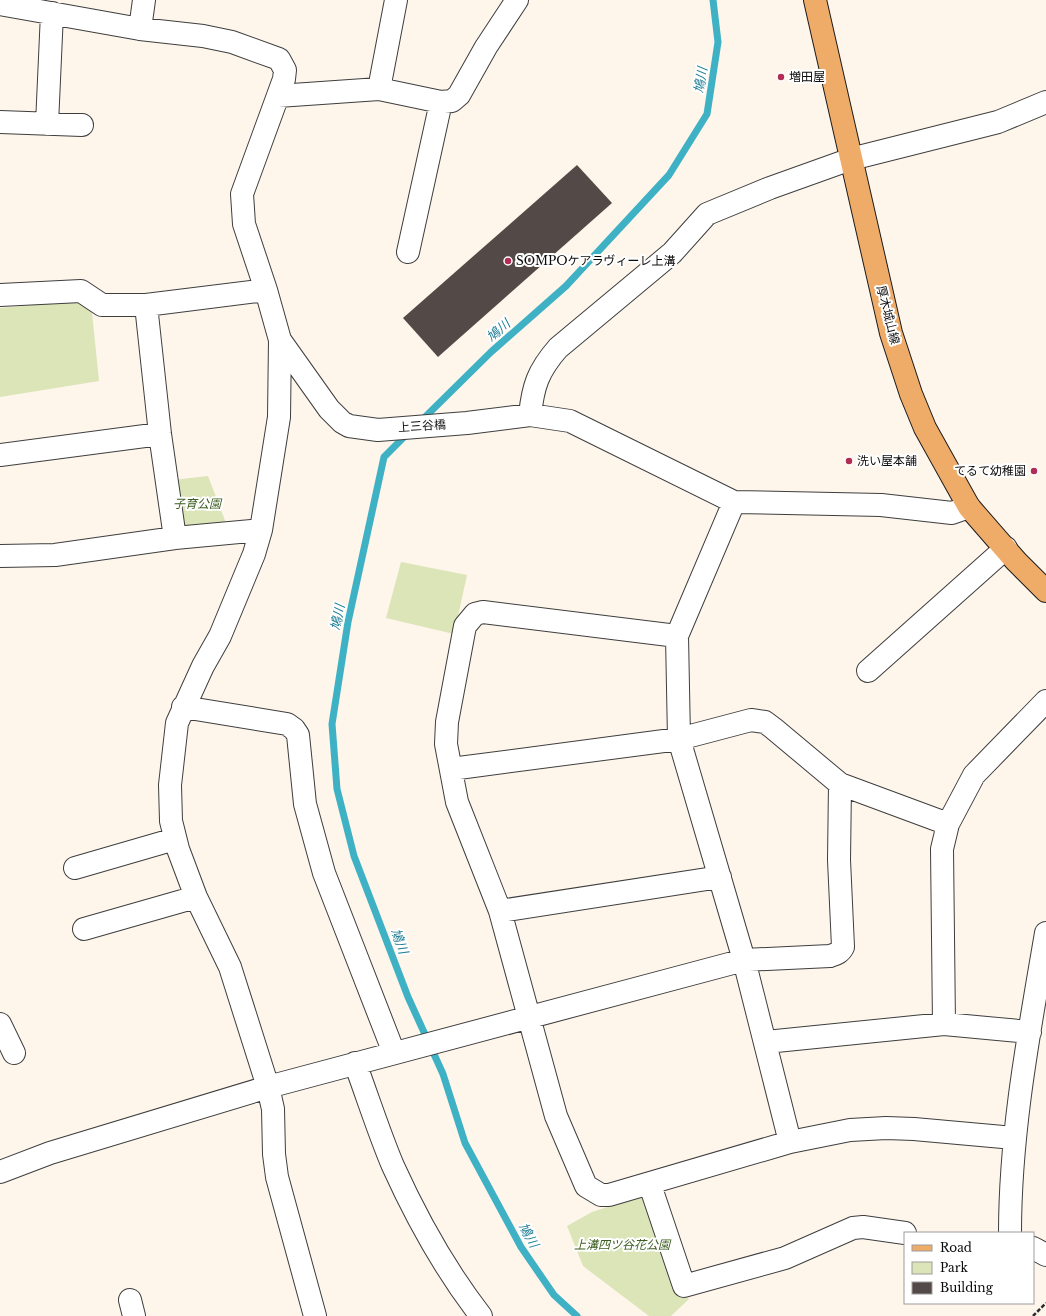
<svg xmlns="http://www.w3.org/2000/svg" width="1046" height="1316" font-family="'Libre Baskerville','Noto Sans JP',serif">
<style>
.green{fill:#dbe5b7}
.lines{fill:none;stroke-linecap:round;stroke-linejoin:round}
.stream{stroke:#3fb1c4;stroke-width:7}
.building{fill:#534a48}
.minor-casing{stroke:#3e3e3e;stroke-width:24}
.major-casing{stroke:#1c1c1c;stroke-width:24}
.path{stroke:#2d2d2d;stroke-width:2.5;stroke-dasharray:4 2;stroke-linecap:butt}
.minor{stroke:#fff;stroke-width:22}
.major{stroke:#efac69;stroke-width:22}
.poi-dot{fill:#b12d55;stroke:#fff;stroke-width:1.5}
.labels{text-anchor:middle;stroke-width:4;stroke-linejoin:round;paint-order:stroke}
.poi-label{font-size:12px;fill:#0b0b0b;stroke:#fff;text-anchor:start}
.street-label{font-size:12px;fill:#0b0b0b;stroke:#fff}
.park-label{font-size:12px;font-style:italic;fill:#3d5e21;stroke:#fff}
.water-label{font-size:13px;font-style:italic;fill:#1e7e94;stroke:#fff}
</style>
<rect width="100%" height="100%" fill="#fef5eb"/>
<path class="green" d="M80 301 92 313 99 381 0 397V308Z
M208 476 226 523 181 531 173 480Z
M401 562 467 575 454 634 386 618Z
M648 1194 678 1290 689 1299 671 1316H649L583 1266 567 1226 592 1212Z"/>
<g class="lines">
<path class="stream" d="M420 422 491 352 566 286 669 175 707 114 718 42 713 0
M408 433 384 457 348 622 332 724 337 789 354 856 408 997 443 1074 465 1143 521 1247 554 1295 577 1316"/>
</g>
<path class="building" d="M577 165 612 203 438 357 403 318Z"/>
<g class="lines">
<g class="minor-casing">
<path id="minor" d="M0 4 140 29 203 36 232 42 279 59 285 70 284 79 242 194 244 224 266 290 280 340 329 409 342 422 349 426 378 430 467 423 530 415 570 421 734 502 881 505 952 513 969 507
M140 29 144 0
M379 89 396 0
M278 96 379 89 441 102 452 101 459 95 486 47 517 0
M0 122 82 125
M47 124 52 13
M408 252 441 102
M0 295 81 291 102 305H146L266 290
M146 305 160 434 175 538
M530 415C533 386 538 371 558 348L672 253 707 214 770 188 851 159 998 122 1046 102
M0 455 160 434
M734 502 677 636 483 612 475 614 465 626 447 722 446 744 457 802 500 911 556 1116 586 1186 601 1195H609L790 1142 850 1130 886 1128 914 1129 1014 1138
M261 530 254 554 220 636 203 666 177 723 170 785 171 821 178 849 196 897 230 967 268 1087 273 1109 274 1154 277 1177 315 1316
M0 556 55 555 175 538 261 530 279 417 280 340
M677 636 679 739 744 960 790 1142
M868 671 1006 548
M183 707 287 724 294 729 298 735 305 804 324 873 394 1053
M451 769 679 739 751 720 765 722 773 728 840 784 948 824
M75 868 175 839
M500 911 720 877
M84 929 196 897
M0 1024 14 1053
M944 1024 942 849 948 824 974 775 1046 701
M766 1042 944 1024 1030 1032
M355 1063C368 1098 379 1133 393 1166 417 1219 446 1271 481 1316
M0 1172 50 1153 268 1087 744 960 830 956C836 954 840 953 843 947L839 860 840 784
M650 1185 684 1286 785 1258 853 1228 863 1227 905 1233
M1010 1233C1010 1132 1029 1033 1046 933
M1033 1248 1046 1255
M130 1300 134 1316"/>
</g>
<g class="major-casing">
<path id="major" d="M815 0 891 333 911 394 925 428 969 507 1016 561 1046 591"/>
</g>
<path class="path" d="M1033 1316 1046 1303"/>
<use href="#minor" class="minor"/>
<use href="#major" class="major"/>
</g>
<g class="poi-dot">
<circle cx="781" cy="77" r="4"/>
<circle cx="508" cy="261" r="4"/>
<circle cx="849" cy="461" r="4"/>
<circle cx="1034" cy="471" r="4"/>
</g>
<g class="labels">
<g class="poi-label">
<text x="789" y="81">増田屋</text>
<text x="516" y="265">SOMPOケアラヴィーレ上溝</text>
<text x="857" y="465">洗い屋本舗</text>
<text x="1026" y="475" text-anchor="end">てるて幼稚園</text>
</g>
<g class="street-label">
<text transform="translate(888 315) rotate(76)" y="4">厚木城山線</text>
<text transform="translate(422 426) rotate(-4)" y="4">上三谷橋</text>
</g>
<g class="park-label">
<text x="197" y="508">子育公園</text>
<text x="622" y="1249">上溝四ツ谷花公園</text>
</g>
<g class="water-label">
<text transform="translate(700 80) rotate(-81)" y="5">鳩川</text>
<text transform="translate(498 330) rotate(-41)" y="5">鳩川</text>
<text transform="translate(337 617) rotate(-79)" y="5">鳩川</text>
<text transform="translate(400 941) rotate(69)" y="5">鳩川</text>
<text transform="translate(529 1235) rotate(60)" y="5">鳩川</text>
</g>
</g>
<rect x="904" y="1232" width="130" height="72" fill="#ffffff" stroke="#9d9d9d"/>
<rect x="912" y="1245" width="20" height="6" fill="#efac69" stroke="#9d9d9d"/>
<text x="940" y="1252" font-size="12" fill="#0b0b0b">Road</text>
<rect x="912" y="1262" width="20" height="12" fill="#dbe5b7" stroke="#9d9d9d"/>
<text x="940" y="1272" font-size="12" fill="#0b0b0b">Park</text>
<rect x="912" y="1282" width="20" height="12" fill="#534a48" stroke="#9d9d9d"/>
<text x="940" y="1292" font-size="12" fill="#0b0b0b">Building</text>
</svg>
